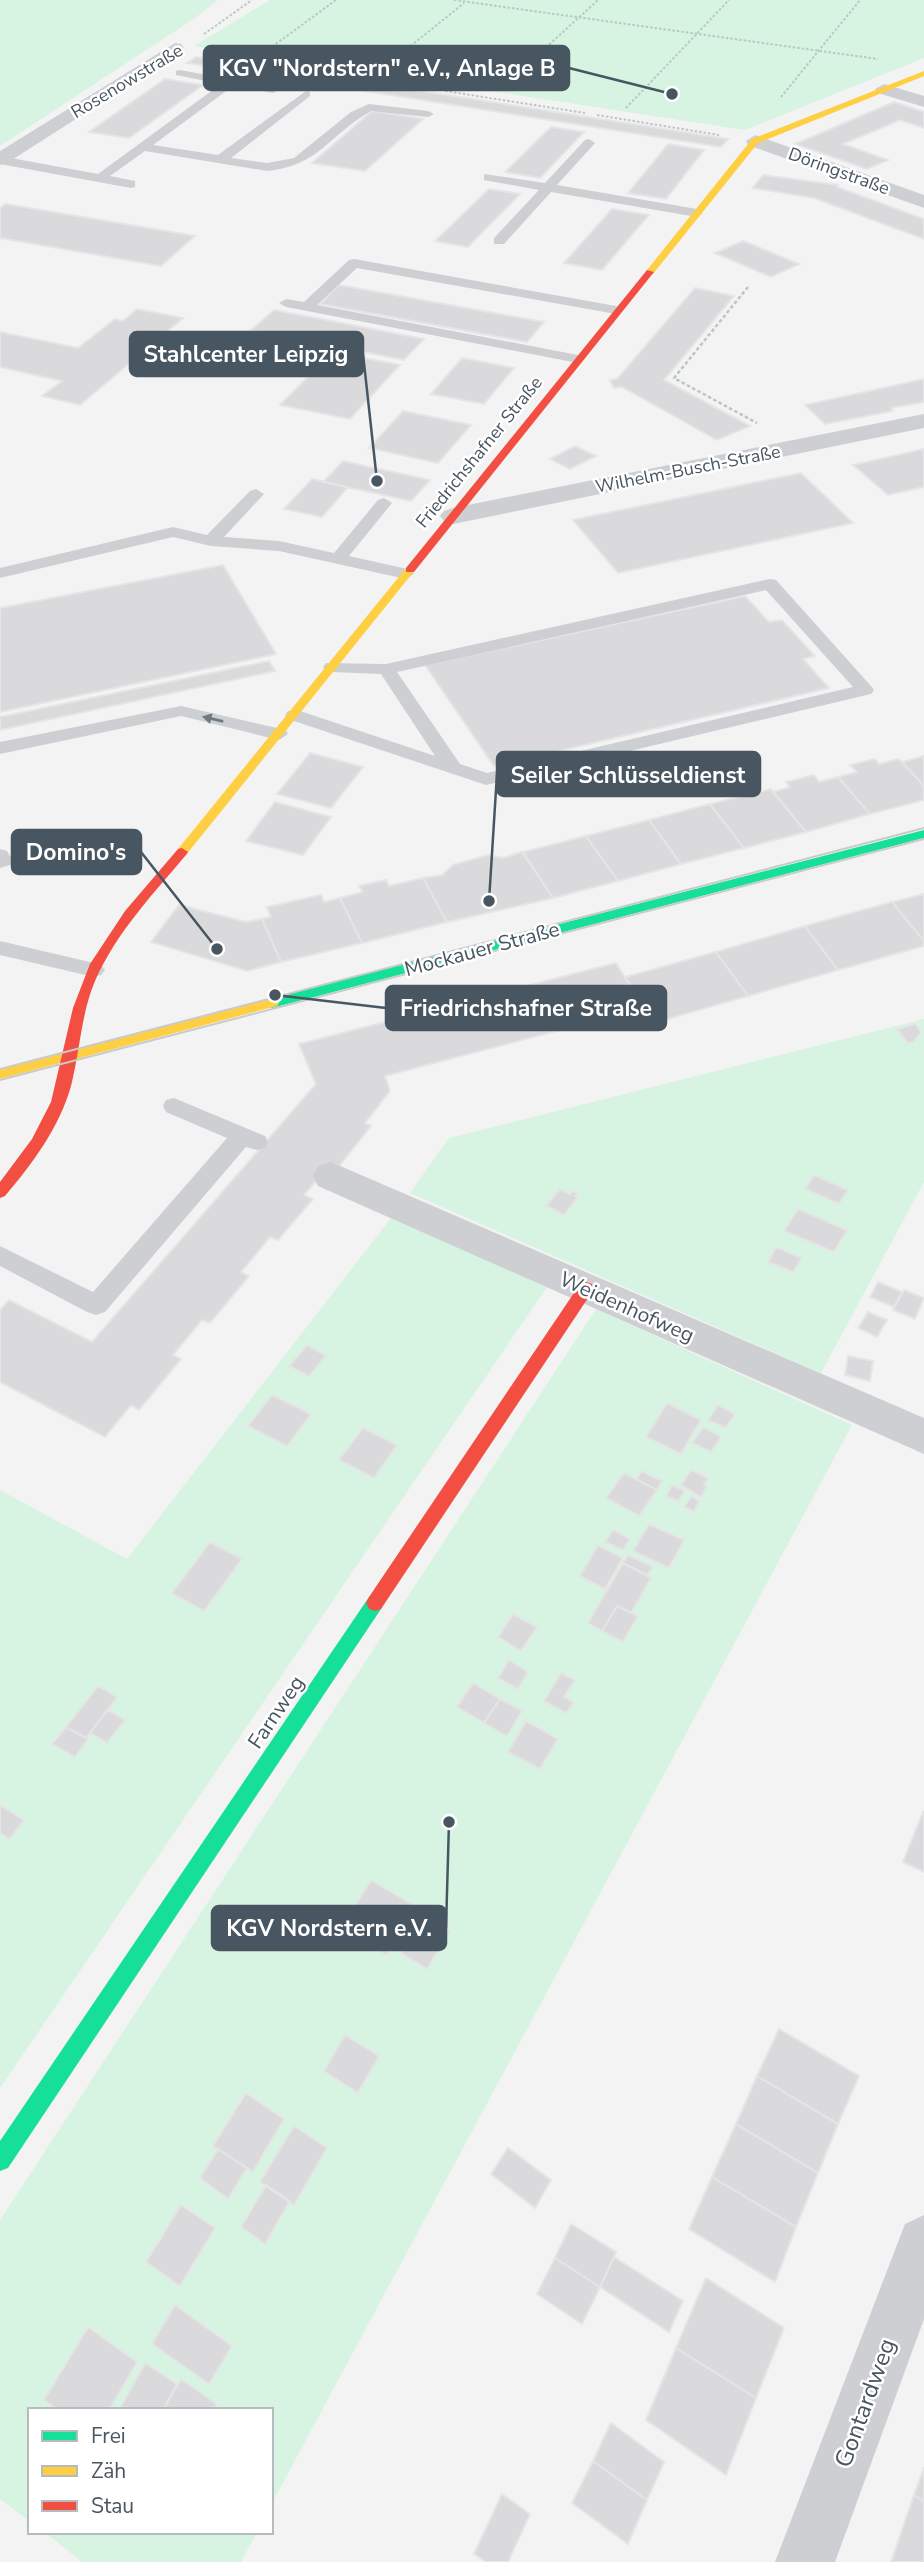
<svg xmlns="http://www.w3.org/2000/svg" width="924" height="2562" font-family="'Nunito Sans',sans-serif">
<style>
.green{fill:#d6f4e1}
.building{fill:#dadadc;stroke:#e5e5e6;stroke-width:2}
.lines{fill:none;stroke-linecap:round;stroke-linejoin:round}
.path-far1{stroke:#b9c8c3;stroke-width:2;stroke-dasharray:2.5 2;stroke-linecap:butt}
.path{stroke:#b9c8c3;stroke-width:2.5;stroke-dasharray:3.5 2.5;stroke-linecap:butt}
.lane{fill:#cdcfd2;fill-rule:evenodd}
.street{fill:#cdcfd2;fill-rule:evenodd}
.fast{fill:#16e098;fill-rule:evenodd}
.slow{fill:#ffcf43;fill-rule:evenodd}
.jam{fill:#f24e42;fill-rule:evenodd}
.tram{stroke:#c8cacc;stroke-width:2}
.oneway{fill:#707a84}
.labels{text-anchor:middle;stroke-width:5;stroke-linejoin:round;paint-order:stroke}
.far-street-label{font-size:18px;fill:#485662;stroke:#fff}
.street-label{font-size:21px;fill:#485662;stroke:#fff}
.near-street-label{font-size:24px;fill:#485662;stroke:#fff}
.leader{fill:none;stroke:#485662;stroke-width:2.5}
.callout-dot{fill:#485662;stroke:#fff;stroke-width:2.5}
.callout{fill:#485662;stroke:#485662;stroke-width:2.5}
.callout-label{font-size:23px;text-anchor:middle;font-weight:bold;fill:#fff}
</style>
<rect width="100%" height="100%" fill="#f4f3f3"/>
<path class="green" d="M0 0H218L195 18 0 146Z
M270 0H924V58L745 130 194 46Z
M924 1019V1182L821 1373 410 1193 449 1138Z
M391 1218 547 1287 0 2088V1490L127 1559Z
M596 1309 852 1425 271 2505V2410H30V2522L0 2499V2220Z
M44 2532H257L241 2562H82Z"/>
<path class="building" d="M196 57 460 97 728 139 721 147 187 63Z
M165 79 203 85 129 138 89 132Z
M894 102 924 112V128L900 120 843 144 888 160 867 169 795 144Z
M372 111 423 119 365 171 312 163Z
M551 127 584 132 540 178 505 172Z
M668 144 704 150 666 199 628 193Z
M763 175 838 185 837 187 924 219V239L814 198 753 188Z
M489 189 520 194 468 247 435 241Z
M6 204 195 236 161 266 0 238V208Z
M612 209 649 215 602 270 564 263Z
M743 241 799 264 771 277 715 253Z
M339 285 544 322 527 342 320 304Z
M695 288 734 296 664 380 750 426 717 440 622 387 614 388 610 380 617 379Z
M137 309 183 318 80 405 42 396 62 381 0 367V332L78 348 115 319 123 321Z
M274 310 424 339 404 360 251 330Z
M332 352 400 365 350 419 280 405Z
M462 358 514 368 484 404 431 394Z
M924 379V402L891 408 893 411 825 424 805 405Z
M403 411 471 425 438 463 369 448Z
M575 446 596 456 570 469 550 459Z
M924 449V487L888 495 853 465Z
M343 461 430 480 411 501 323 482Z
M801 473 853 523 618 573 573 520Z
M312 479 348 487 322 517 284 509Z
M223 565 276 654 0 712V608Z
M745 596 769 622 782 620 815 656 803 659 829 688 494 766 425 665Z
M269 661 275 671 0 730V717Z
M310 753 363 767 331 808 277 794Z
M924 756V786L902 762Z
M875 759 879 764 899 759 924 786V800L870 814 838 777 857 772 850 765Z
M814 775 819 782 838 777 870 814 806 832 773 792 790 787 786 782Z
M771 789 806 832 744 848 710 804Z
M275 802 331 817 303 855 246 841Z
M710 804 744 848 681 864 649 820Z
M649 820 681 864 618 881 586 836Z
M586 836 618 881 553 898 523 852Z
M522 852 553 898 447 922 423 878 442 875 453 865 488 855 503 858Z
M423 878 447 922 362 943 340 898 363 892 359 886 386 880 389 886Z
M924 894V941L892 902Z
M321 895 324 902 340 898 362 943 281 962 262 919 271 917 267 907Z
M892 902 924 941V946L838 970 805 926Z
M179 905 246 922 262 919 281 962 247 971 151 942Z
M805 926 838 970 748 996 716 952Z
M716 952 748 996 654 1023 625 977Z
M616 963 644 1008 385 1076 390 1091 365 1123 371 1126 339 1166 331 1163 304 1195 313 1199 278 1240 270 1237 241 1272 249 1276 210 1323 202 1320 173 1355 181 1359 139 1410 131 1405 105 1437 0 1382V1310L9 1300 92 1342 316 1084 299 1044Z
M915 1024 921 1032 914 1042 908 1043 897 1029Z
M814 1175 848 1190 839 1204 805 1189Z
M560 1189 570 1194 573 1191 578 1193 575 1196 578 1197 564 1215 546 1206Z
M798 1209 847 1230 834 1252 784 1231Z
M776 1247 802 1258 793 1272 768 1262Z
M878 1282 902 1292 894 1307 870 1297Z
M904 1290 924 1298 915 1319 893 1310Z
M868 1312 887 1320 877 1337 858 1328Z
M307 1345 326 1356 309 1376 289 1366Z
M848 1356 873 1361 870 1381 845 1375Z
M272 1395 311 1414 287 1446 248 1426Z
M667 1403 701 1420 681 1454 646 1437Z
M718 1405 735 1414 726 1428 708 1420Z
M703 1427 721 1437 711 1452 692 1443Z
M363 1428 397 1445 374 1478 339 1460Z
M691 1470 708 1478 704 1485 707 1486 701 1497 681 1485Z
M642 1471 662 1481 657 1490 636 1479Z
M624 1473 657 1490 639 1516 606 1498Z
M672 1485 685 1491 678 1501 666 1496Z
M691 1496 699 1501 694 1512 684 1507Z
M649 1524 684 1540 669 1568 633 1551Z
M613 1530 630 1539 623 1550 605 1542Z
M210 1542 242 1559 204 1611 172 1593Z
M598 1545 623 1558 605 1589 580 1576Z
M628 1555 653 1567 647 1575 623 1563Z
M623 1563 651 1578 631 1613 617 1606 602 1631 588 1623Z
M617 1606 638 1616 623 1642 602 1631Z
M513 1614 537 1627 521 1651 498 1637Z
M509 1660 528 1672 518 1689 498 1678Z
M561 1673 575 1680 564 1697 574 1702 566 1713 544 1701Z
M473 1683 500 1699 484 1723 457 1707Z
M98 1686 117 1697 86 1738 66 1727Z
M500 1699 522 1711 507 1736 484 1723Z
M108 1710 125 1720 107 1743 90 1733Z
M526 1721 558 1739 540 1769 508 1752Z
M66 1727 88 1739 75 1757 52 1744Z
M0 1805 24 1820 10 1839 0 1833Z
M923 1812H924V1872L903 1862Z
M371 1880 415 1906 386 1955 341 1929Z
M425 1914 450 1931 427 1969 401 1953Z
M779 2029 859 2076 838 2124 757 2076Z
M345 2035 379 2056 358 2093 324 2071Z
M757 2076 838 2124 818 2173 736 2124Z
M246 2093 284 2119 253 2172 213 2146Z
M736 2124 818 2173 796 2227 712 2177Z
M294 2126 327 2148 294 2205 260 2182Z
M508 2148 551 2180 535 2208 491 2174Z
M218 2149 247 2168 228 2199 200 2178Z
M712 2177 796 2227 775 2282 689 2229Z
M266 2185 290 2201 265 2244 241 2227Z
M181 2205 215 2228 180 2286 146 2262Z
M571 2224 616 2252 600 2287 555 2258Z
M614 2257 683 2301 669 2332 600 2287Z
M555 2258 600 2287 582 2324 537 2294Z
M706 2278 784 2328 756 2398 676 2348Z
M175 2305 232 2346 209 2384 152 2344Z
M88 2327 137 2362 109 2410H58L44 2400Z
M676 2348 756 2398 726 2475 646 2420Z
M145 2363 177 2384 163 2410H119Z
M181 2379 217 2404 213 2410H163Z
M611 2423 664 2462 647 2500 593 2461Z
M593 2461 647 2500 628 2544 572 2503Z
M924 2467V2501L914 2495Z
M502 2494 530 2514 508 2562H486L474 2554Z
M914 2495 924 2501V2562H891Z"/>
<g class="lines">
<path class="path-far1" d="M454 0 878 59
M204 34 252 0
M254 60 336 0
M386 66 464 3
M320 71 370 79
M506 84 598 0
M445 91 585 113
M781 97 860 0
M626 108 729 0
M597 115 719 135"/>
<path class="path" d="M748 287 674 378 757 423"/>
<path class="lane" d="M180 70 273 87 279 90 273 93 233 86 153 145 218 155 306 91 310 92V96L231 158 267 163 294 158 351 112 369 104 428 111 434 114 428 117 371 111C330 134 319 166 267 171L145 151 110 176 135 181V187L131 188 0 164V156L98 174 221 84 176 75V71Z
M589 139 595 143 557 185 697 209 703 213 697 217 551 192 504 244H494V238L539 190 484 180V174L545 183 585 140Z
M354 259 616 306 623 310 616 314 357 268 317 305 583 356 585 359 578 363 286 307 279 303 286 299 304 302 349 260Z
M256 489 264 494 224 537 279 541 334 553 378 500 384 498 392 503 349 556 412 570 414 574 406 579 279 551 211 546 173 537 0 578V568L173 527 207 535 250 491Z
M770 579 776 580 871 686 874 690 871 694 486 785 288 719 285 715 288 711H300L435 756 381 674 332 672 326 671 323 667 326 663 386 664ZM766 590 853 687 487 773 460 764 397 672Z
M181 706 286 730 288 734 279 740 181 716 0 754V742Z
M0 849 7 851 13 861 10 865 0 868Z
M0 941 94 963 101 965 105 970 101 975 94 977 0 955Z
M174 1098 265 1136 268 1142 265 1148 257 1150 246 1147 105 1312 96 1315 87 1312 0 1266V1246L93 1292 227 1138 166 1112 163 1106 166 1100Z"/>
<path class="street" d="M175 43 181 44 184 48 181 52 7 163 0 165V151Z
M884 84 924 96V107L878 93 875 89Z
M755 135 924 195V208L748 145 746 141Z
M924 414V428L453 524 444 521 440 516 444 511 453 508Z
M331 1162 924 1418V1454L318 1186 313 1176 318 1166Z
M924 2215V2319L835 2562H775L905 2224Z"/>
<path class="fast" d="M924 830V838L272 1008 265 1003 272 998Z
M375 1595 381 1597 384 1603 381 1609 8 2168 0 2171V2141L369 1597Z"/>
<path class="slow" d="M924 71V76L758 143 653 274H647V270L752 139Z
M406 568 415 570 186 855H178V849Z
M272 998 277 1000 279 1003 277 1006 0 1079V1069Z"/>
<path class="jam" d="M647 270 654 272 414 572H406V568Z
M182 848 188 852 186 855C153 894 116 933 95 981 81 1014 80 1051 71 1086 59 1128 33 1163 5 1196L0 1198V1182L32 1139 51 1102 73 1008 90 964 125 911 178 849Z
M586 1282 592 1284 594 1288 592 1292 381 1609 375 1611 369 1609 366 1603 369 1597 580 1284Z"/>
<path class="tram" d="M0 1069 924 828
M0 1080 924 839"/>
</g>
<defs><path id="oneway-solid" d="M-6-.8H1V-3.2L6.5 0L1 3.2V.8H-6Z" transform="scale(1.75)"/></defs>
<use class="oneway" href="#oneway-solid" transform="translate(213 719) rotate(-167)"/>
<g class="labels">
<g class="far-street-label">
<text transform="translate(127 81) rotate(-31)" y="6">Rosenowstraße</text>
<text transform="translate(839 171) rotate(20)" y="6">Döringstraße</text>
<text transform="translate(479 452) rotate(-51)" y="6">Friedrichshafner Straße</text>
<text transform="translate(688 469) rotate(-11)" y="6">Wilhelm-Busch-Straße</text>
</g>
<g class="street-label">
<text transform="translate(482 949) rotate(-15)" y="7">Mockauer Straße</text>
<text transform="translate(627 1307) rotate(24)" y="7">Weidenhofweg</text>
<text transform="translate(276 1712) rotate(-56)" y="7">Farnweg</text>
</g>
<g class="near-street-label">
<text transform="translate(865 2403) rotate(-70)" y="8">Gontardweg</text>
</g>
</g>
<path class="leader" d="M672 94L569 68M377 481L363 354M489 901L497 774M217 949L141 852M275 995L386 1008M449 1822L446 1928"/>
<g class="callout-dot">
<circle cx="672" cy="94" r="7"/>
<circle cx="377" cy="481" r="7"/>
<circle cx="489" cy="901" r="7"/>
<circle cx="217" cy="949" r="7"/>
<circle cx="275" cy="995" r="7"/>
<circle cx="449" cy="1822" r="7"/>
</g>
<g class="callout">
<rect x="204" y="46" width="365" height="44" rx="7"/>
<rect x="130" y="332" width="233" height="44" rx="7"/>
<rect x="497" y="752" width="263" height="44" rx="7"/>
<rect x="12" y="830" width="129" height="44" rx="7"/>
<rect x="386" y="986" width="280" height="44" rx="7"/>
<rect x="212" y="1906" width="234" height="44" rx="7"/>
</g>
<g class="callout-label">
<text x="387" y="76">KGV "Nordstern" e.V., Anlage B</text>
<text x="246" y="362">Stahlcenter Leipzig</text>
<text x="628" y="783">Seiler Schlüsseldienst</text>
<text x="76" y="860">Domino's</text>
<text x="526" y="1016">Friedrichshafner Straße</text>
<text x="329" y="1936">KGV Nordstern e.V.</text>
</g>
<rect x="28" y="2408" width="245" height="126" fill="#ffffff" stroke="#b6bbc0" stroke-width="2"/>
<rect x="42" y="2431" width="35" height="10" fill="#16e098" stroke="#b6bbc0" stroke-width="2"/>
<text x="91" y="2443" font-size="21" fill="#485662">Frei</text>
<rect x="42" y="2466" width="35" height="10" fill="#ffcf43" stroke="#b6bbc0" stroke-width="2"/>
<text x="91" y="2478" font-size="21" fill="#485662">Zäh</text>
<rect x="42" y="2501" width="35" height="10" fill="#f24e42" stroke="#b6bbc0" stroke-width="2"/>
<text x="91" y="2513" font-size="21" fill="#485662">Stau</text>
</svg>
